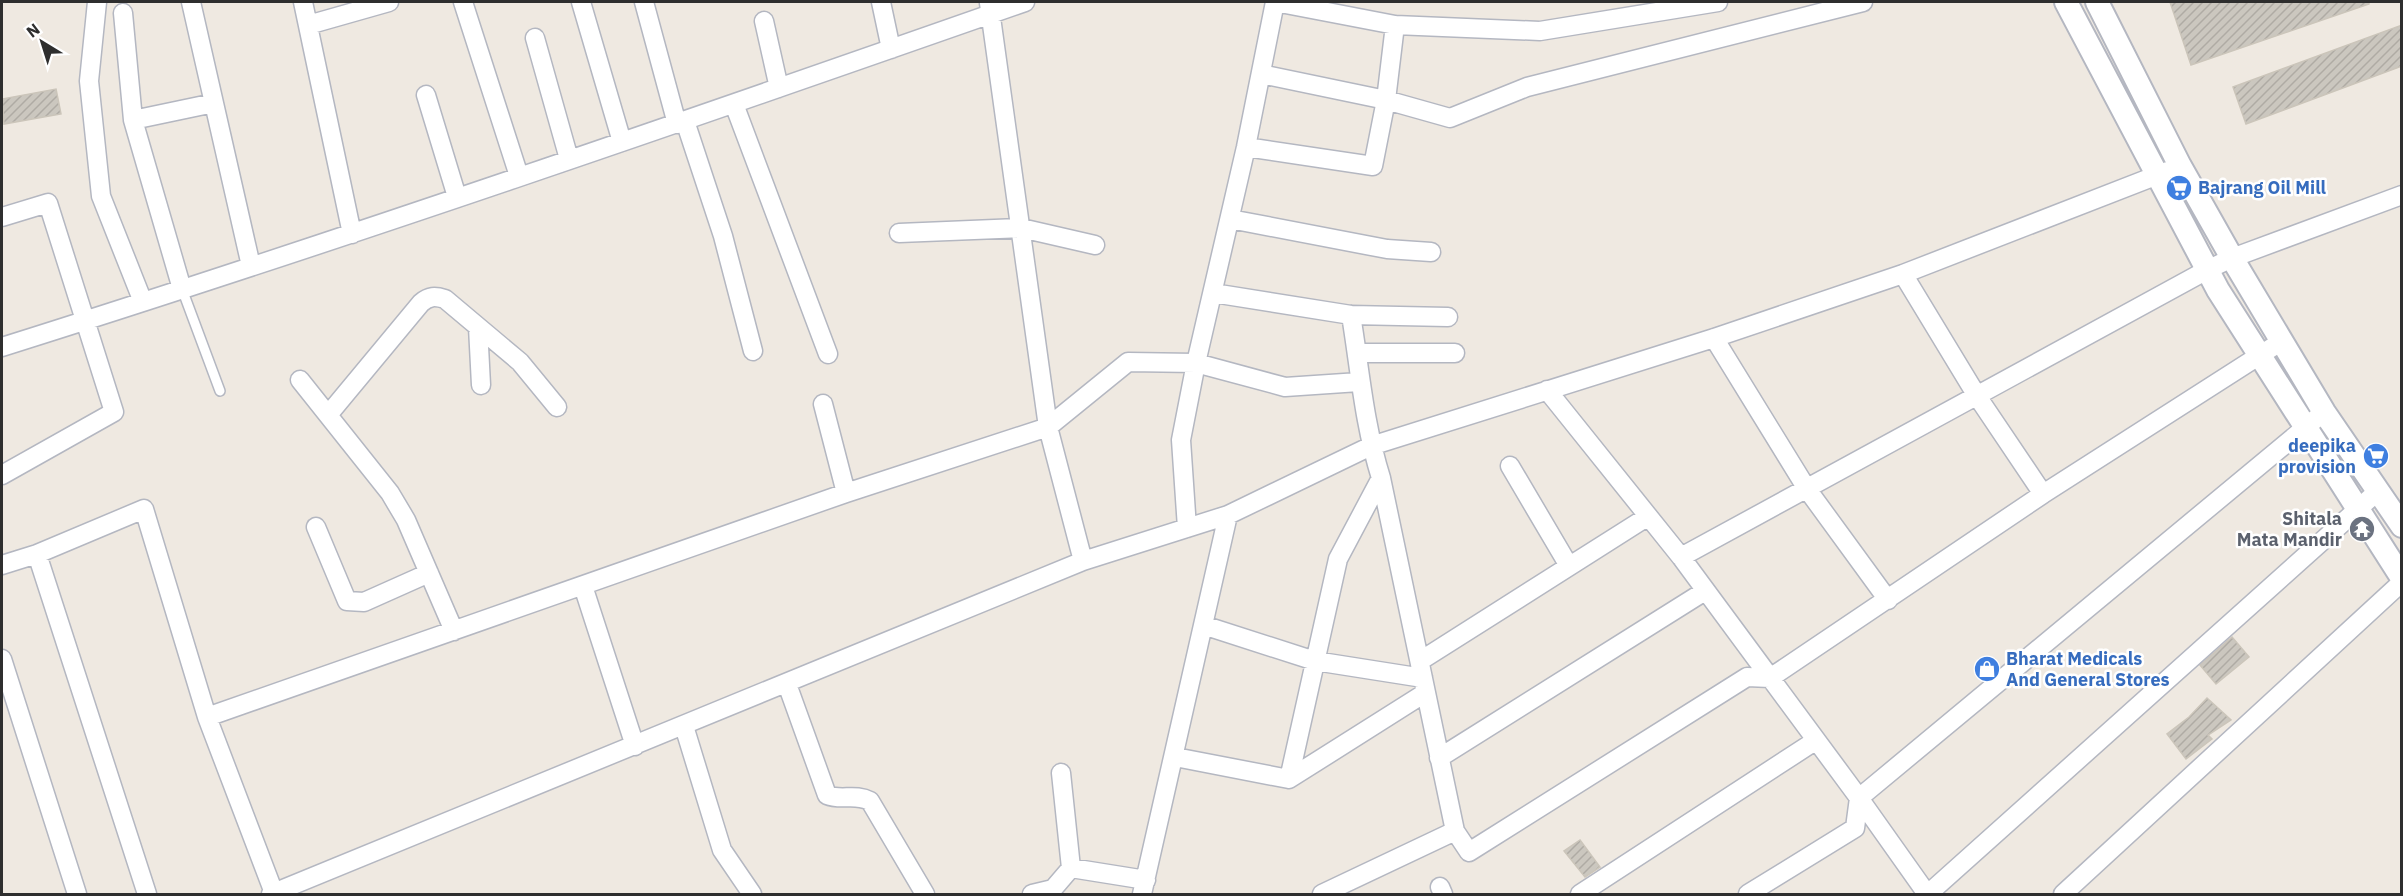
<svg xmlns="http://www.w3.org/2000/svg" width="2403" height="896" font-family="'IBM Plex Sans',sans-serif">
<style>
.building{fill:url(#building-hatch);stroke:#cbc5ba;stroke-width:1.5}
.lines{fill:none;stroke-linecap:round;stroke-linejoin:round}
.service-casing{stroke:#b4b7c1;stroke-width:12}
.minor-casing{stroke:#b4b7c1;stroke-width:21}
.tertiary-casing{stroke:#b4b7c1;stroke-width:26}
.service{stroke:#fff;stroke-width:9}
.minor{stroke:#fff;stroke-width:18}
.tertiary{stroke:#fff;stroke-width:22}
.labels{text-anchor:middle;stroke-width:5;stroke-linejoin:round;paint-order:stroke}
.shop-label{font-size:18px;font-weight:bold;fill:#366cbe;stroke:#fff;text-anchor:start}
.worship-label{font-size:18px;font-weight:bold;fill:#5b616d;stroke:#fff;text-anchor:end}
</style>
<defs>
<pattern id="building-hatch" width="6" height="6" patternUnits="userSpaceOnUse" patternTransform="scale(1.5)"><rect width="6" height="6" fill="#cbc7bf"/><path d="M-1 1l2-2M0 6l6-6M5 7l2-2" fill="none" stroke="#afaba4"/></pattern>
</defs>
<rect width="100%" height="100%" fill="#efe9e1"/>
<path class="building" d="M2170 2H2369V4L2191 65Z
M2402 25V66L2246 124 2233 87Z
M56 89 61 114 4 124 2 99Z
M2232 637 2249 657 2216 684 2200 665Z
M2207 698 2231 720 2208 735 2212 739 2186 759 2167 734 2189 717Z
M1580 840 1600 867 1585 877 1564 851Z"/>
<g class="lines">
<g class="service-casing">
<path id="service" d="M182 289 220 391"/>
</g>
<g class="minor-casing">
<path id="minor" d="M97 2 89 81 101 196 143 302
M191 2 251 266
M303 2 352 234
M463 2 519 176
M581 2 622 142
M644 2 677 124
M881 2 891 49
M1275 2 1395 25 1540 31 1718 2
M989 3 1048 427 1083 561
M123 13 133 120 182 289
M764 21 779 88
M308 25 389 2
M535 38 569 159
M1261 74 1386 100 1450 118 1527 87 1863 2
M426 95 457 197
M734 104 828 354
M133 120 214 103
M685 121 723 236 753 351
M1246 147 1373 166 1386 100 1395 25
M2 217 48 203 114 412 2 475
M1230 219 1387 249 1431 252
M899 233 1021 228 1095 245
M1903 274 1977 396 2043 494
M1213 293 1351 315 1448 317
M478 327 481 385
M1714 338 1807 489 1888 600
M2 347C345 239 685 121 1025 2
M1357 353H1455
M300 380 390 493 406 520 454 631
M1547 390 1681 557
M823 404 846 493
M328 415 421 303C429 296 435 296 445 299L520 362 557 407
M1510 466 1569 566
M316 527 347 601 364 602 429 573
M1187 528 1181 440 1196 363 1246 147 1275 2
M37 554 147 894
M2 565 37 554 144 509 207 717 274 893
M583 586 635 746
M1203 625 1315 661 1423 678
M2 659 77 894
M1420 661 1647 517
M787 684 827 795C841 801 855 793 870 801L925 894
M207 717 846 493 1048 427 1128 362 1196 363 1285 387 1359 382
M684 726 722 850 752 894
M1175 757 1289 779 1338 559 1381 478
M1439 758 1705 591
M1061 773 1071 868 1146 880
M1289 779 1425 693
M1455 831 1469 852 1747 677 1770 678 2043 494 2282 341
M1440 887 1443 894
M271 894 1083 561 1228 515 1371 446 1714 338 1903 274 2168 171
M1032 894 1053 889 1071 868
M1142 894 1228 515
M1322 894 1455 831 1381 478C1364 424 1360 370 1351 315
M1580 894 1815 741
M1748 894 1855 828 1859 798 2324 412
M1927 894 1859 798 1681 557 2207 270 2232 258 2402 195
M1928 894 2378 491
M2063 894 2402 582"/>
</g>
<g class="tertiary-casing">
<path id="tertiary" d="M2066 2 2218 290 2402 578
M2097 2 2180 166 2232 258 2324 412 2402 526"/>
</g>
<use href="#service" class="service"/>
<use href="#minor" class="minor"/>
<use href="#tertiary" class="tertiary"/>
</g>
<defs>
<g id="supermarket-disc" transform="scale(1.35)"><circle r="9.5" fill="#3f7fe0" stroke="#fff"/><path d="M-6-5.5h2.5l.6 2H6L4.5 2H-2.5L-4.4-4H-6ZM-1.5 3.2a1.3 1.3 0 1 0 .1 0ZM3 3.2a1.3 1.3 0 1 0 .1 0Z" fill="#fff"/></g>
<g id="temple-disc" transform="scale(1.35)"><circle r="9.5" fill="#6b7280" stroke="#fff"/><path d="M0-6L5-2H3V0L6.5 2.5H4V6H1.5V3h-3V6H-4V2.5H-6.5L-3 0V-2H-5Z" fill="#fff"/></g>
<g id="shop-disc" transform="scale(1.35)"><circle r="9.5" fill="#3f7fe0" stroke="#fff"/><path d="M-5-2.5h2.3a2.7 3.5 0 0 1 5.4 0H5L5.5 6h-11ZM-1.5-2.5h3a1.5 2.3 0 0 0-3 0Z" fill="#fff"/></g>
</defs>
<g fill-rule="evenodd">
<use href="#supermarket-disc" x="2179" y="188"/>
<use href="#supermarket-disc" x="2376" y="456"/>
<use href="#temple-disc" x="2362" y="529"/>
<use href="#shop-disc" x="1987" y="669"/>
</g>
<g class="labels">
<g class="shop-label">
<text x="2198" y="194">Bajrang Oil Mill</text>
<text x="2356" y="452" text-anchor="end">deepika<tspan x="2356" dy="21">provision</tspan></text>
<text x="2006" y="665">Bharat Medicals<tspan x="2006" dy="21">And General Stores</tspan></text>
</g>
<g class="worship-label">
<text x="2342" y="525">Shitala<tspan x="2342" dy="21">Mata Mandir</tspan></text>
</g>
</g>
<rect width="2403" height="896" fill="none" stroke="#2e2e2e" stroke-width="6"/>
<g transform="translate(42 42) rotate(322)" stroke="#ffffff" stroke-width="4.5" paint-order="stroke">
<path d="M0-4.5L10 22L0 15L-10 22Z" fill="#2e2e2e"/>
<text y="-9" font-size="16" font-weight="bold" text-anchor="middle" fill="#2e2e2e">N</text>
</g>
</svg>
